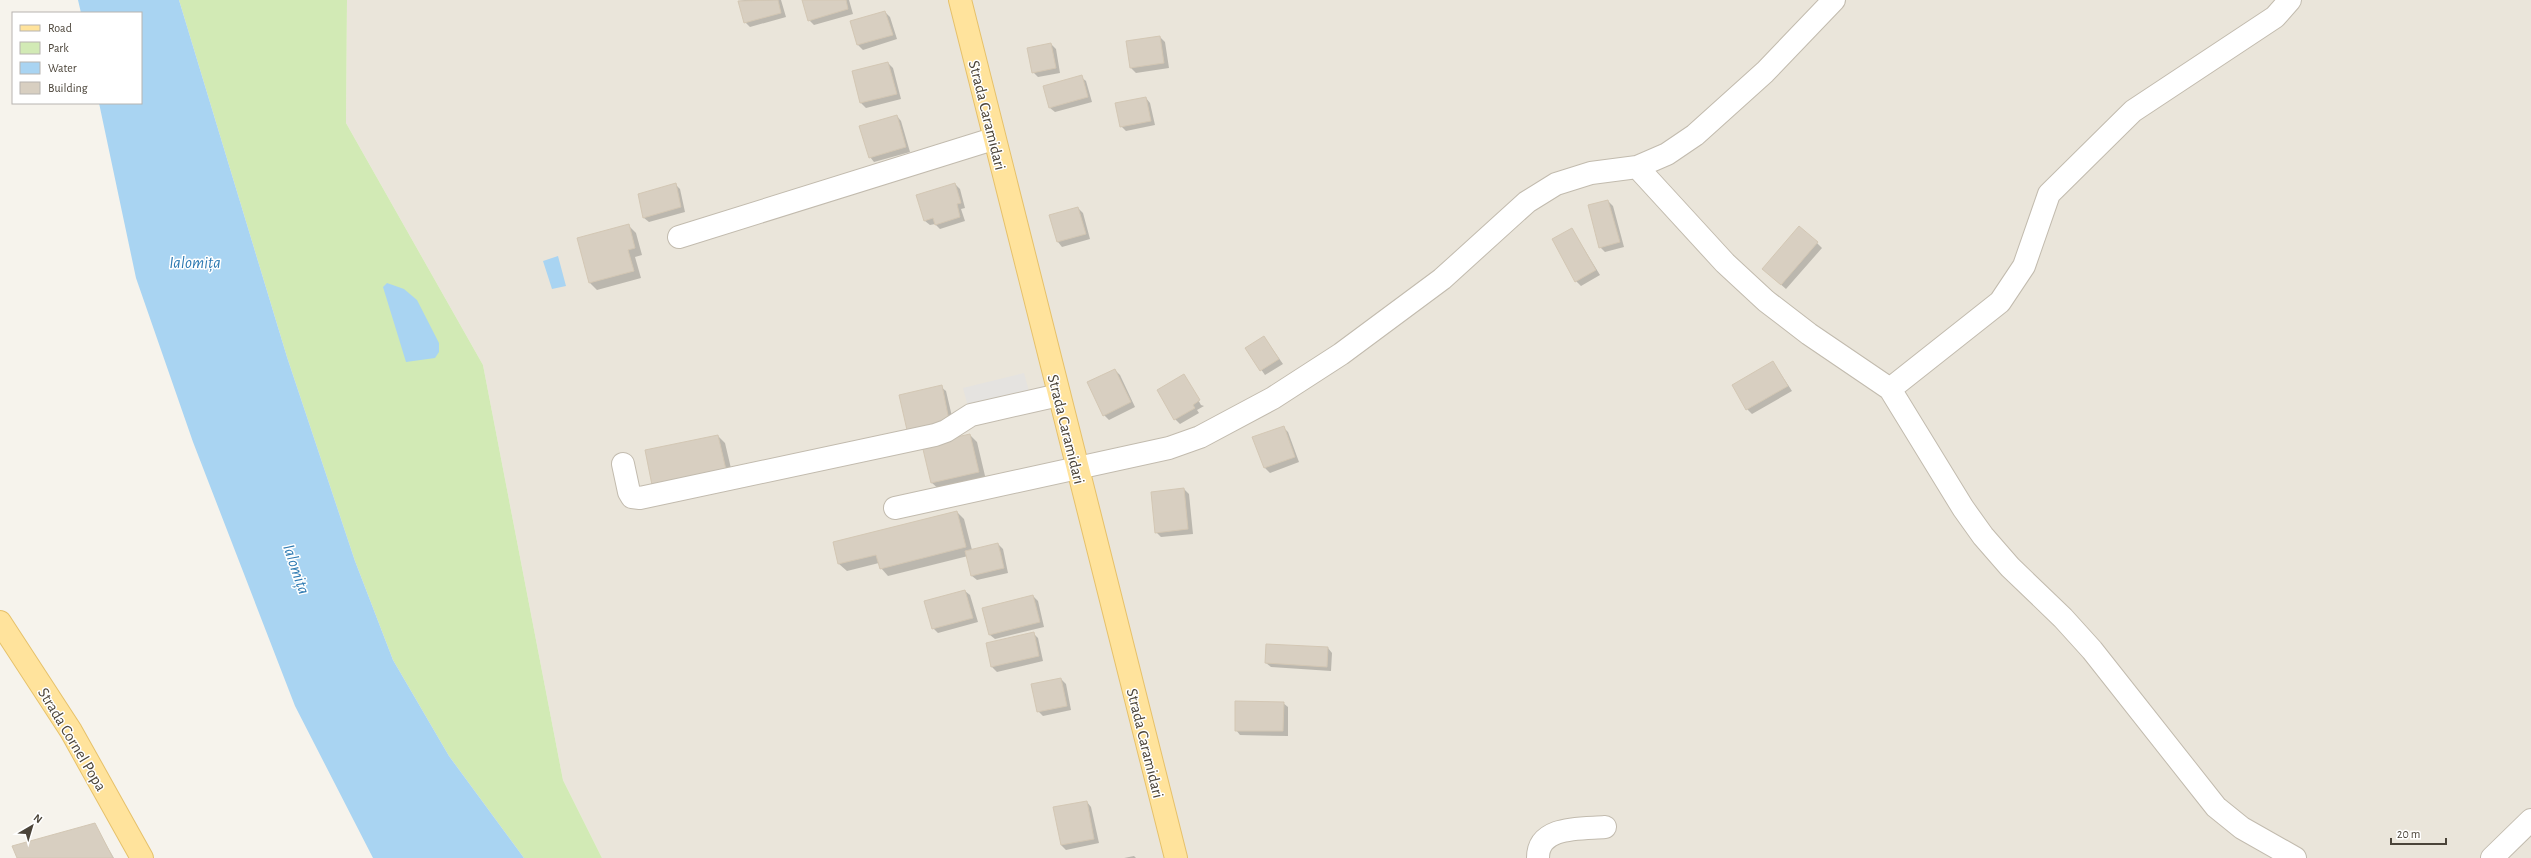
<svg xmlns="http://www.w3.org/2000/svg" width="2531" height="858" font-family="'Alegreya Sans',sans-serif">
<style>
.residential{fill:#eae5da}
.green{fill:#d2eab5}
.parking{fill:#e5e3e0}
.water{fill:#a9d4f2}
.shadow{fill:#0003}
.building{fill:#d8cfc1;stroke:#d3c7b4}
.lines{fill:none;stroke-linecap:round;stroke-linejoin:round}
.minor-casing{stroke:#c2bbae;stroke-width:24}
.major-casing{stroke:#e6c16a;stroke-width:24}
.minor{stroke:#fff;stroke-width:22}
.major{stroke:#ffe39c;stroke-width:22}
.labels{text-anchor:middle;stroke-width:3;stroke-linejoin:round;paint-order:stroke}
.street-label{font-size:16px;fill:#4b4439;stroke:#fff}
.water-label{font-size:17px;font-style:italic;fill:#2e7ab2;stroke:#fff}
</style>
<rect width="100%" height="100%" fill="#f6f3ec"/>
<path class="residential" d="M347 0H2531V858H602L563 780 483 365 346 123Z"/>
<path class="green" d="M179 0H347L346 123 483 365 563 780 602 858H524L449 756 393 660 355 561 287 357Z"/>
<path class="parking" d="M1024 373 1030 395 969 411 963 388Z"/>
<path class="water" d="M78 0H179L287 357 355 561 393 660 449 756 524 858H373L295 706 193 442 136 278 99 103H141V13H81Z
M558 256 566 286 552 289 543 261Z
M387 283 404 289 417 300 439 343V352L435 358 406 362 383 287Z"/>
<path class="shadow" d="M745 0H781L786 17 750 27 745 22 739 1Z
M803 0H849L853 14 814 25 809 20Z
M885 12 890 17 897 39 863 50 858 45 851 22Z
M1160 37 1165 42 1169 68 1136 73 1131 68Z
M1051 44 1056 49 1060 73 1038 77 1033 72Z
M888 63 893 68 901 99 866 108 861 103Z
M1081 77 1086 81 1092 102 1055 112 1050 108Z
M1146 98 1150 103 1155 125 1126 131 1121 126Z
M897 116 901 121 910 152 874 162 870 157Z
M675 184 680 189 685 212 649 222 644 218Z
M955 184 960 189 965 208 961 209 965 221 940 229 935 224 930 225 925 221Z
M1608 201 1613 206 1624 247 1605 252 1600 247Z
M1078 208 1083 213 1090 239 1062 247 1058 242 1050 216Z
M628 225 636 233 642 255 635 257 641 278 597 290 590 283 578 239Z
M1572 229 1600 275 1581 286 1576 281Z
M1817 243 1822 248 1786 289 1768 273Z
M1264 337 1283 364 1265 375 1246 348Z
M1773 362 1792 391 1752 414 1747 409Z
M1115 370 1120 375 1135 407 1109 420 1104 415Z
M1184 375 1201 405 1204 406 1197 410 1199 413 1180 424 1175 419Z
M941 387 946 391 954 425 908 429Z
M1283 427 1288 432 1299 462 1270 473 1265 468 1254 438Z
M970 435 977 442 986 480 940 490 932 483Z
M718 436 725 443 734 481 654 489Z
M1184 489 1189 494 1193 534 1161 537 1156 532Z
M957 512 964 519 972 550 998 544 1003 549 1008 573 977 580 972 576 968 556 888 576 881 568 879 563 847 571 839 564 834 543Z
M965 591 970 595 978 622 938 633 933 628Z
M1033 596 1038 601 1044 627 995 639 990 635Z
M1033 633 1038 638 1043 661 997 672 992 667 987 644Z
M1328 648 1332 653 1331 671 1271 667 1266 663Z
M1061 679 1066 684 1071 710 1043 716 1038 711Z
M1283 703 1288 707V736L1240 735 1236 730Z
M1087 802 1091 807 1099 843 1066 850 1061 845Z
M94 824 114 858H18Z
M1134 856 1136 858H1124Z"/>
<path class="building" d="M778 0 781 13 744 23 738 1Z
M802 0H846L848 9 808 21Z
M885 11 893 35 857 45 850 21Z
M1160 36 1164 63 1130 68 1126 41Z
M1051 43 1056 68 1032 73 1027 48Z
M888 62 897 94 860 103 852 71Z
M1082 75 1088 97 1049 108 1043 86Z
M1146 97 1151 121 1120 127 1115 103Z
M897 115 906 147 869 158 859 126Z
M676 183 681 207 643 218 638 194Z
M955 183 961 203 957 204 960 217 935 225 933 218 924 221 916 195Z
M1608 200 1620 242 1599 248 1588 205Z
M1078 207 1086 234 1057 242 1049 215Z
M629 224 635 248 628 250 634 271 589 283 577 238Z
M1799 226 1818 242 1781 285 1762 269Z
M1572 228 1596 270 1575 282 1552 239Z
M1264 336 1279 359 1260 371 1245 348Z
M1773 361 1788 386 1746 410 1732 385Z
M1115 369 1131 402 1103 416 1087 382Z
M1184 374 1200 400 1193 405 1195 408 1174 420 1157 390Z
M942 385 949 420 907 430 899 395Z
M1284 426 1295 457 1264 468 1252 437Z
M970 434 979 472 931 483 922 445Z
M718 435 727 474 653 490 645 450Z
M1184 488 1188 529 1155 533 1151 492Z
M957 511 966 547 880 569 876 555 838 564 833 542Z
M998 543 1004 568 971 576 965 551Z
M965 590 973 618 932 629 924 601Z
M1033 595 1040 622 989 635 982 608Z
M1034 632 1039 656 991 667 986 643Z
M1266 644 1328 647 1327 667 1265 663Z
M1061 678 1067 706 1037 712 1031 684Z
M1235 701 1284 702 1283 731H1235Z
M1087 801 1094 839 1061 845 1053 807Z
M95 823 113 858H17L12 846Z"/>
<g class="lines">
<g class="minor-casing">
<path id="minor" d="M1637 167 1725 263 1766 301 1809 334 1890 389 1963 508 1983 536 2010 567 2063 618 2092 650 2216 807 2242 828 2295 858
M679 237 993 139
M1890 389 2000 302 2024 266 2049 194 2133 111 2275 17 2290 0
M623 464 629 492 632 497 640 498 935 435 946 431 971 415 1059 395
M895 508 1169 448 1200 437 1273 398 1341 354 1442 279 1527 202 1556 184 1591 173 1637 167 1667 154 1695 135 1765 72 1834 0
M1538 858C1538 825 1582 829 1605 827
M2492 858 2531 820"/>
</g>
<g class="major-casing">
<path id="major" d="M960 0 1176 858
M0 622 71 731 142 858"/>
</g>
<use href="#minor" class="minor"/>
<use href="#major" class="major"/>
</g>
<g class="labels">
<g class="street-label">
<text transform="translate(988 115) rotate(76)" y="6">Strada Caramidari</text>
<text transform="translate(1067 429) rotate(76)" y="6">Strada Caramidari</text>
<text transform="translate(73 739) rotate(59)" y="6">Strada Cornel Popa</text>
<text transform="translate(1146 743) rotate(76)" y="6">Strada Caramidari</text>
</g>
<g class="water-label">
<text x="195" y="268">Ialomița</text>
<text transform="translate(297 569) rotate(71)" y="6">Ialomița</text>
</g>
</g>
<rect x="12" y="12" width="130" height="92" fill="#ffffff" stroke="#b7b4b0"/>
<rect x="20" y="25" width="20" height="6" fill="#ffe39c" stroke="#b7b4b0"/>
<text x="48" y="32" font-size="12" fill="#4b4439">Road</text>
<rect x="20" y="42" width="20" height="12" fill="#d2eab5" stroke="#b7b4b0"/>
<text x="48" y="52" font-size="12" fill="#4b4439">Park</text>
<rect x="20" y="62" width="20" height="12" fill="#a9d4f2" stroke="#b7b4b0"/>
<text x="48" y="72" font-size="12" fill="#4b4439">Water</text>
<rect x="20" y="82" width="20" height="12" fill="#d8cfc1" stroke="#b7b4b0"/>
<text x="48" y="92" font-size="12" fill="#4b4439">Building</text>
<g transform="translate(32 826) rotate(38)" stroke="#ffffff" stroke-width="3" paint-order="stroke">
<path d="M0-3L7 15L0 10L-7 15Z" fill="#4b4439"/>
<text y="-6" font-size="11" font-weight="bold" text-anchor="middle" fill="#4b4439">N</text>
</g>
<path d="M2391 838v6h55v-6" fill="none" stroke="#4b4439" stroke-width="2"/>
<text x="2397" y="838" font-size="12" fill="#4b4439" stroke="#ffffff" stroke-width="3" paint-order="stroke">20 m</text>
</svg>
